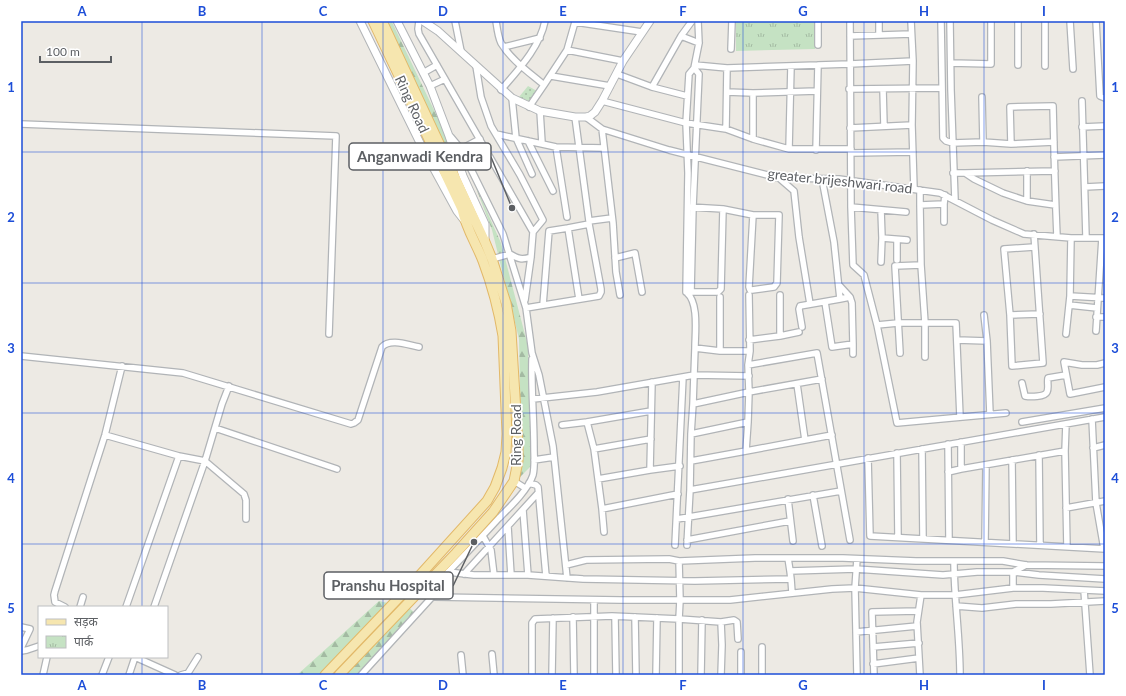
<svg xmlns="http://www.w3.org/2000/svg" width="1126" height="696" font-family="Lato,'Noto Sans Devanagari',sans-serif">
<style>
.grass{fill:url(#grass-dots)}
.forest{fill:url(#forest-firs)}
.park{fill:url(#park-tufts)}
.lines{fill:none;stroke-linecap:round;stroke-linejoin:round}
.minor-casing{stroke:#b1b4b7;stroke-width:8}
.tertiary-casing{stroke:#b1b4b7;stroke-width:9}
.primary-casing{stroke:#e2b868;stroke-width:11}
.minor{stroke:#fff;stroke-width:5.5}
.tertiary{stroke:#fff;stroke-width:7}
.primary{stroke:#f6e6af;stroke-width:9}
.grid{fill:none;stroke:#1d4ed8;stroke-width:1;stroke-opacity:0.55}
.labels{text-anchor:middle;stroke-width:3.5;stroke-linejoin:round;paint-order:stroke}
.street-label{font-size:14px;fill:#5c5f63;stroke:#fff}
.leader{fill:none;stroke:#5c5f63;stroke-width:1.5}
.callout-dot{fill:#5c5f63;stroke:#fff;stroke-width:1.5}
.callout{fill:#fff;stroke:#5c5f63;stroke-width:1.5}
.callout-label{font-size:15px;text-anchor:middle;font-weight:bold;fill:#5c5f63}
.neatline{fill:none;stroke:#1d4ed8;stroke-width:1.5}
.grid-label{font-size:13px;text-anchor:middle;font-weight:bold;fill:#1d4ed8}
</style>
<defs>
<pattern id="grass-dots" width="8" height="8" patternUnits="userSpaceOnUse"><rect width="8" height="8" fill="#c5e2c3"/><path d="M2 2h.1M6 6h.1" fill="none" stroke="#a3baa2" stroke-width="1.8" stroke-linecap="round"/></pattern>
<pattern id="forest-firs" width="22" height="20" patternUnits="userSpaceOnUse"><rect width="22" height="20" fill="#c5e2c3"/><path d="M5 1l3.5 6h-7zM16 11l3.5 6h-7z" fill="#a3baa2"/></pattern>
<pattern id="park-tufts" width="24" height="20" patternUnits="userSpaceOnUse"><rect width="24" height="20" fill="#c5e2c3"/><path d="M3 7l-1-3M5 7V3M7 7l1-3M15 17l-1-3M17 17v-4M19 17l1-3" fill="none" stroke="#a3baa2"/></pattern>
</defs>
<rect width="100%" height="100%" fill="#edeae4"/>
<path class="grass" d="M528 86 537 91 529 101 519 97Z"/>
<path class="forest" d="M392 22 445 133 466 194 382 24Z
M473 180 501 243 528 346 531 466 519 478 521 437 519 339 492 230Z
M379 601 392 604 325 675H297Z
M406 605 417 615 361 675H348L343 671Z"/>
<path class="park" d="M736 21H816L815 49 736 51Z"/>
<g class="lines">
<g class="minor-casing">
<path id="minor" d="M419 21 418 29 419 34 533 232 531 257 525 300
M455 21 461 51
M496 21C497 28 498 37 501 43 511 60 530 73 544 85L529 107
M818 21V45
M850 21 851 207 906 212
M911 21 913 61 912 125 914 189
M941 21 943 138 946 141 953 143 983 142 1011 144
M950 21 951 90 955 200
M1018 21V65
M1045 21V66
M1070 21 1073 69
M1096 21 1100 96 1105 98
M879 35V21
M681 36 699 43
M850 36 911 34
M504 47 540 38
M731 49 732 21
M567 50 623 61
M951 63 991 64V21
M695 65 727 68 850 64 913 61
M476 66 481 97 491 126 520 175 543 220 533 232
M423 73 437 65
M617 74 652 87 687 96
M551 76 610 86
M544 85 567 50 575 22 642 32
M430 86 445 79
M652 87 681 36 692 21
M849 89 942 88
M883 89 884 126
M501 90C518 70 540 47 545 21
M727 92 753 93 817 91
M982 97 983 142
M512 98 516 138 532 174
M602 101 686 123 726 129 753 139 789 149H851
M1082 101 1086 237
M540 111 542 143
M575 117 589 221 612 218
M586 117 602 129 669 150 779 178 839 179 940 193 992 220 1024 234 1071 238H1105
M21 124 336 136 329 334
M1082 127 1105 126
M850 128 912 125
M602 129 613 223 616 272 620 295
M726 129 727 68
M496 134 556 147 604 148
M451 137 461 149 503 234 526 308 532 353 539 375 553 446 567 578
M753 139V93
M528 141 553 191
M1054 142 1011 144 1010 107 1053 106C1054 149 1055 192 1057 236
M556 147 567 217
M461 149 480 139
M789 149 791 66
M816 150 818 65
M851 153 913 152
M1054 157 1105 155
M1027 171V201
M953 173H965L974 179 1003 193 1027 201 1055 205
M965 173 1055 171
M779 178 794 191 799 237 810 304
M822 179 834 242 840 299 850 297 852 303 853 344 832 347 825 302
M1085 187 1105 186
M920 190V205L944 204 945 195
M944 204V222
M690 207 723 209
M851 207 853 265 864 275 877 325 897 423 1006 413
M881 210 882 238 907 240
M753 215H779L777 283 774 287 752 290H750L749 287Z
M1071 238 1070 296 1105 298
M1034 247 1004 249 1010 315 1040 314
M615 258 635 253 642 292
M492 259 510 254C518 259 522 260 531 257
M897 260V240
M881 262 882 238
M921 265 925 323V357
M839 285 850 297
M686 292 688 173 686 123 689 74 694 68 699 43 698 21
M688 292H718L721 289 723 209 753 215
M687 293C699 303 695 333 695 348
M689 295 691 292 693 207 699 74 694 68
M749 295 750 351 748 365 817 353 850 540
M780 295V336
M543 305 549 231 568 228
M1069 305 1097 308
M526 308 599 296 601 292V289L589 224 568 228 579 299
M984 315 987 341
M1010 315 1012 366 1043 363 1034 234
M1096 317H1105
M877 325 898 323H956L960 417
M802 327 799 309 800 306 840 299
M1096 331 1102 238
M1066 334 1070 296
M749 340 780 336 799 332
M957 340 987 341 990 414
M853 344V354
M720 351V297
M900 353 895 266 921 265 920 205
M21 356 183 373 351 424 354 423 358 420 382 347C390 338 408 345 419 347
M1105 363 1097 365H1082L1064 362 1070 394 1105 387
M748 365 749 392 822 379
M749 376 694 375 695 348 720 351H750
M652 382 650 470 680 466
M1022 383 1025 396C1030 397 1045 397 1047 392 1049 388 1047 383 1048 378L1066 375
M797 384 805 440 832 435
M533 399 597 392 694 375 693 404
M1092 419 1096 503 1104 549
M748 422 691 434 693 404 749 392 748 422 746 451 805 440
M1022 422 1105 408
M562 425 587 422
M215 428 337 469
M691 434 690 490 1105 417
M105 435 179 456 205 461 244 494 246 500V519
M651 439 594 449 602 509 678 494
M948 444 949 540
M1093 448 1105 445
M594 449 587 422 651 411
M922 449 923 539
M1065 451 1067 547
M897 453 898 537
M1039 455 1040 545
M868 458 870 536 1105 549
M534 460 554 457
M1012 460 1013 544
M691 461 746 451
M961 469 1065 451 1066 424
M948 472 961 469V442
M598 479 650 470
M514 481 525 488
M529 483 536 485 538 487 546 576
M813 495 822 546
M788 499 793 541
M1066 508 1105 501
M602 509 604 532
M523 510 528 575
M677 519 841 491
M508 527 511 575
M483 536 491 550 494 575
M687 540 790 521
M985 542 986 465
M675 545 683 377
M687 545 690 490
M788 558 790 571
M954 561C954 599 960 637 960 675
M566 565 586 560 669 559 679 561
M448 572 474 575H528L583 579 695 581 791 579 790 571 856 569 943 575 977 572H1013L1039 575 1105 579
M464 574 538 493
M791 579 792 593
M411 585 419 591H429L430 594 435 597 620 600H730L832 589 855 588 921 595H955L1013 588H1043L1105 591
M1013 588V572L1026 565
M1084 590 1090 675
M429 591C453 568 476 543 499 518 510 507 528 490 533 475 535 466 534 456 534 448 534 418 531 388 532 359
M956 606 982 608 1016 604H1051L1105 601
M65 607 55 602 54 595 55 591 105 435 122 366
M80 607 83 597
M126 607 179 456
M154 607 205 461 222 404 229 386
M573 617 574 675
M615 617 616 675
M635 617 636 675
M721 622 734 620 737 622 738 639
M21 627 30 629 21 648
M856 632 917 626
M873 647 919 643
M21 651 27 650 39 646
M741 652V675
M492 654 494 675
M461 655 463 675
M135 657 175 675
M873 664 919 658
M43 675 47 657
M102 675 109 657
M129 675 135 657
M181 675 188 673 198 657
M361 675 433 596
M532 675V623L535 619 612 616 679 619V675
M552 675 553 618
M594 675V600
M656 675 657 618
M701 675 702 620
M721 675 722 645 721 622 679 619 680 600 679 561 755 558H843L916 561H1003L1026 565 1105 566
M762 675V647
M857 675 855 588 857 559
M874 675 872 612 918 611
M920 675 917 622 921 595"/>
</g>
<g class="tertiary-casing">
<path id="tertiary" d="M360 21 422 147 457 211 464 220
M397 21 430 86 449 136 463 176 485 224V240
M423 21 438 31 512 98 540 111 575 117H586L590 116 595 112 602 101 623 61 650 21"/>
</g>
<g class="primary-casing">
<path id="primary" d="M325 675 411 585 487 501 495 487 502 468 506 452 507 434 503 336C499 311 492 285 483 261 476 243 466 228 462 209L373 21
M339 675 456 553 493 512 514 481 518 461V445L511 331 506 303 492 259 485 242 382 21"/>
</g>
<use href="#minor" class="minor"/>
<use href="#tertiary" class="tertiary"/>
<use href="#primary" class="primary"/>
</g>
<path class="grid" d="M142 21V607M262 21V675M383 21V675M503 21V675M623 21V675M743 21V675M864 21V675M984 21V675M21 152H1105M21 283H1105M21 413H1105M21 544H1105M142 657V675"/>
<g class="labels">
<g class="street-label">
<text transform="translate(412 104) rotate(65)" y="5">Ring Road</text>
<text transform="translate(840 181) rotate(6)" y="5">greater brijeshwari road</text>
<text transform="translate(516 435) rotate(-90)" y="5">Ring Road</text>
</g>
</g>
<path class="leader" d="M512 208L491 157M474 542L453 586"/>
<g class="callout-dot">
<circle cx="512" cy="208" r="4"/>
<circle cx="474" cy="542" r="4"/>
</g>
<g class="callout">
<rect x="349" y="143" width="142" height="27" rx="4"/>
<rect x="324" y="572" width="129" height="27" rx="4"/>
</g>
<g class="callout-label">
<text x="420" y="162">Anganwadi Kendra</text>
<text x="388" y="591">Pranshu Hospital</text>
</g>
<rect width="1126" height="696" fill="none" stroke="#ffffff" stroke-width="44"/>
<rect x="38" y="606" width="130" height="52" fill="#ffffff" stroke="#bebfc1"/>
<rect x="46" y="619" width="20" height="6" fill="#f6e6af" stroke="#bebfc1"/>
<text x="74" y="626" font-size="12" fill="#5c5f63">सड़क</text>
<rect x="46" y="636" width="20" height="12" fill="url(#park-tufts)" stroke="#bebfc1"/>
<text x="74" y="646" font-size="12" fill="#5c5f63">पार्क</text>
<path d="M40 56v6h71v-6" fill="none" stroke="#5c5f63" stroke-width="2"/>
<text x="46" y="56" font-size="12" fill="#5c5f63" stroke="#ffffff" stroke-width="3" paint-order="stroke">100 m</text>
<rect x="22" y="22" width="1082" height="652" class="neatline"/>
<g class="grid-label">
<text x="82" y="16">A</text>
<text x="202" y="16">B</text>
<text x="323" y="16">C</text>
<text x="443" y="16">D</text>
<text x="563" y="16">E</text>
<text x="683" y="16">F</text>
<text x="803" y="16">G</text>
<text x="924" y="16">H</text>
<text x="1044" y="16">I</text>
<text x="11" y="92">1</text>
<text x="1115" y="92">1</text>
<text x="11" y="222">2</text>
<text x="1115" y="222">2</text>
<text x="11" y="353">3</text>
<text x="1115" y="353">3</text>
<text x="11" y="483">4</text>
<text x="1115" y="483">4</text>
<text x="11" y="613">5</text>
<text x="1115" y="613">5</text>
<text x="82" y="690">A</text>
<text x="202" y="690">B</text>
<text x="323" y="690">C</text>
<text x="443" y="690">D</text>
<text x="563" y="690">E</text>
<text x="683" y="690">F</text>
<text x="803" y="690">G</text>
<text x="924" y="690">H</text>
<text x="1044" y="690">I</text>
</g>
</svg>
